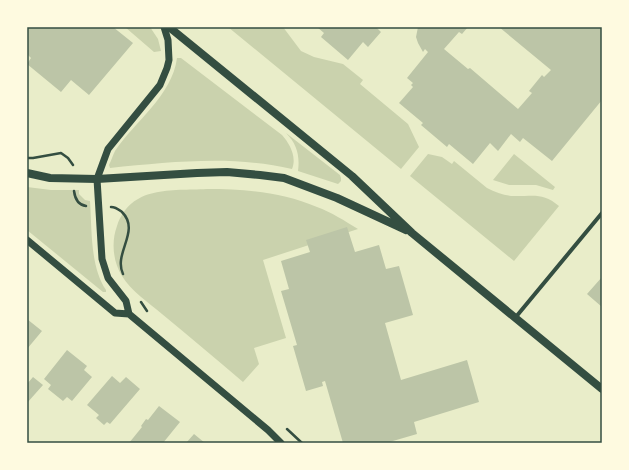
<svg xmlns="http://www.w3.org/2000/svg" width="629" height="470" font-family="'DM Sans',sans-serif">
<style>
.green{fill:#cad2ad}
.building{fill:#bcc5a7}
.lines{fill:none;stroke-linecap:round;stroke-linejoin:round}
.path{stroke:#344e41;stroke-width:2.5}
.minor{stroke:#344e41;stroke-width:4}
.tertiary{stroke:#344e41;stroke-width:7}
.secondary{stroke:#344e41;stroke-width:8}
.neatline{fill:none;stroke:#344e41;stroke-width:1.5}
</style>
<rect width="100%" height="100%" fill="#e9edc9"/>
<path class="green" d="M125 27H150L158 39 161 51 154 52Z
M228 27H283L301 51 314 57 343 64 363 80 360 84 408 124 419 147 401 169Z
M177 58H181L282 135C290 144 297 157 292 169 232 155 171 162 110 168L109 165C111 161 113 155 115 151 135 121 172 96 177 58Z
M286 133 340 175 341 178V181L338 184 298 171C300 156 297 144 286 133Z
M428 154 442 157 452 164 454 161 487 188C495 192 503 195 511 196 531 197 542 191 559 206L514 261 410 176Z
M514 154 555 187 553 190 536 185H509L493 180Z
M27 187 51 190H79V194L85 200 90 201C92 229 90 267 106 290V292H103L27 230Z
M207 189C245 189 282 192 317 207 331 212 345 221 358 229L263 260 286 338 254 348 259 364 243 382C216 359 189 336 162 314 149 303 131 291 122 276 113 262 111 242 117 226 131 185 171 191 207 189Z"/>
<path class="building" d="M27 27H113L133 43 89 95 71 80 61 92 27 64 31 58 27 54Z
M317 27H376L381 32 368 47 363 42 348 60 321 37 324 33Z
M418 27H468L462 34 459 32 444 49 468 69 470 68 518 109 532 93 529 91 542 75 544 77 551 70 499 27H602V100L552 161 523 138 520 142 511 134 498 151 490 143 473 164 449 144 447 147 421 125 423 123 399 103 413 87 411 85 413 83 407 78 428 52 425 49 423 52 418 43 416 37Z
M347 227 355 252 379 245 386 269 399 266 413 315 385 323 401 380 467 360 479 402 414 422 417 434 386 443H343L325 381 322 382 323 386 306 391 293 346 297 345 281 291 289 289 281 261 310 252 306 240Z
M602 277V307L587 294Z
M27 319 42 331 27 349Z
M67 350 87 366 84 370 92 377 72 401 67 397 63 401 48 389 51 385 44 379Z
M112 376 120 383 126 377 140 389 110 424 107 422 104 425 96 418 99 415 87 405Z
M33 377 43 385 27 403V384Z
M159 406 180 422 163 443H129L142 427 141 426 146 419 148 420Z
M194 434 205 443H186Z"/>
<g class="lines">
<path class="path" d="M27 158H33L61 153 68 158 73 165
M74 191C75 199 79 205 86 206
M111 207C116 207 118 209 122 212 141 231 113 253 123 274
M141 302 147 311
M287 429 302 443"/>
<path class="minor" d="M515 318 602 213"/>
<path class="tertiary" d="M27 240 115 313 129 314
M129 314 126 301 108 278 102 259 97 179 108 149 160 85 167 68 169 60 168 40 164 27
M129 314 268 430 281 443"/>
<path class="secondary" d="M169 27 352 176 412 233 602 389
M27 173 50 178 97 179 197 173 227 172 260 175 284 178 337 198 406 230"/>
</g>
<rect width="629" height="470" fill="none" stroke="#fefae0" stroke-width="56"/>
<rect x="28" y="28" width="573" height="414" class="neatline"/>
</svg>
